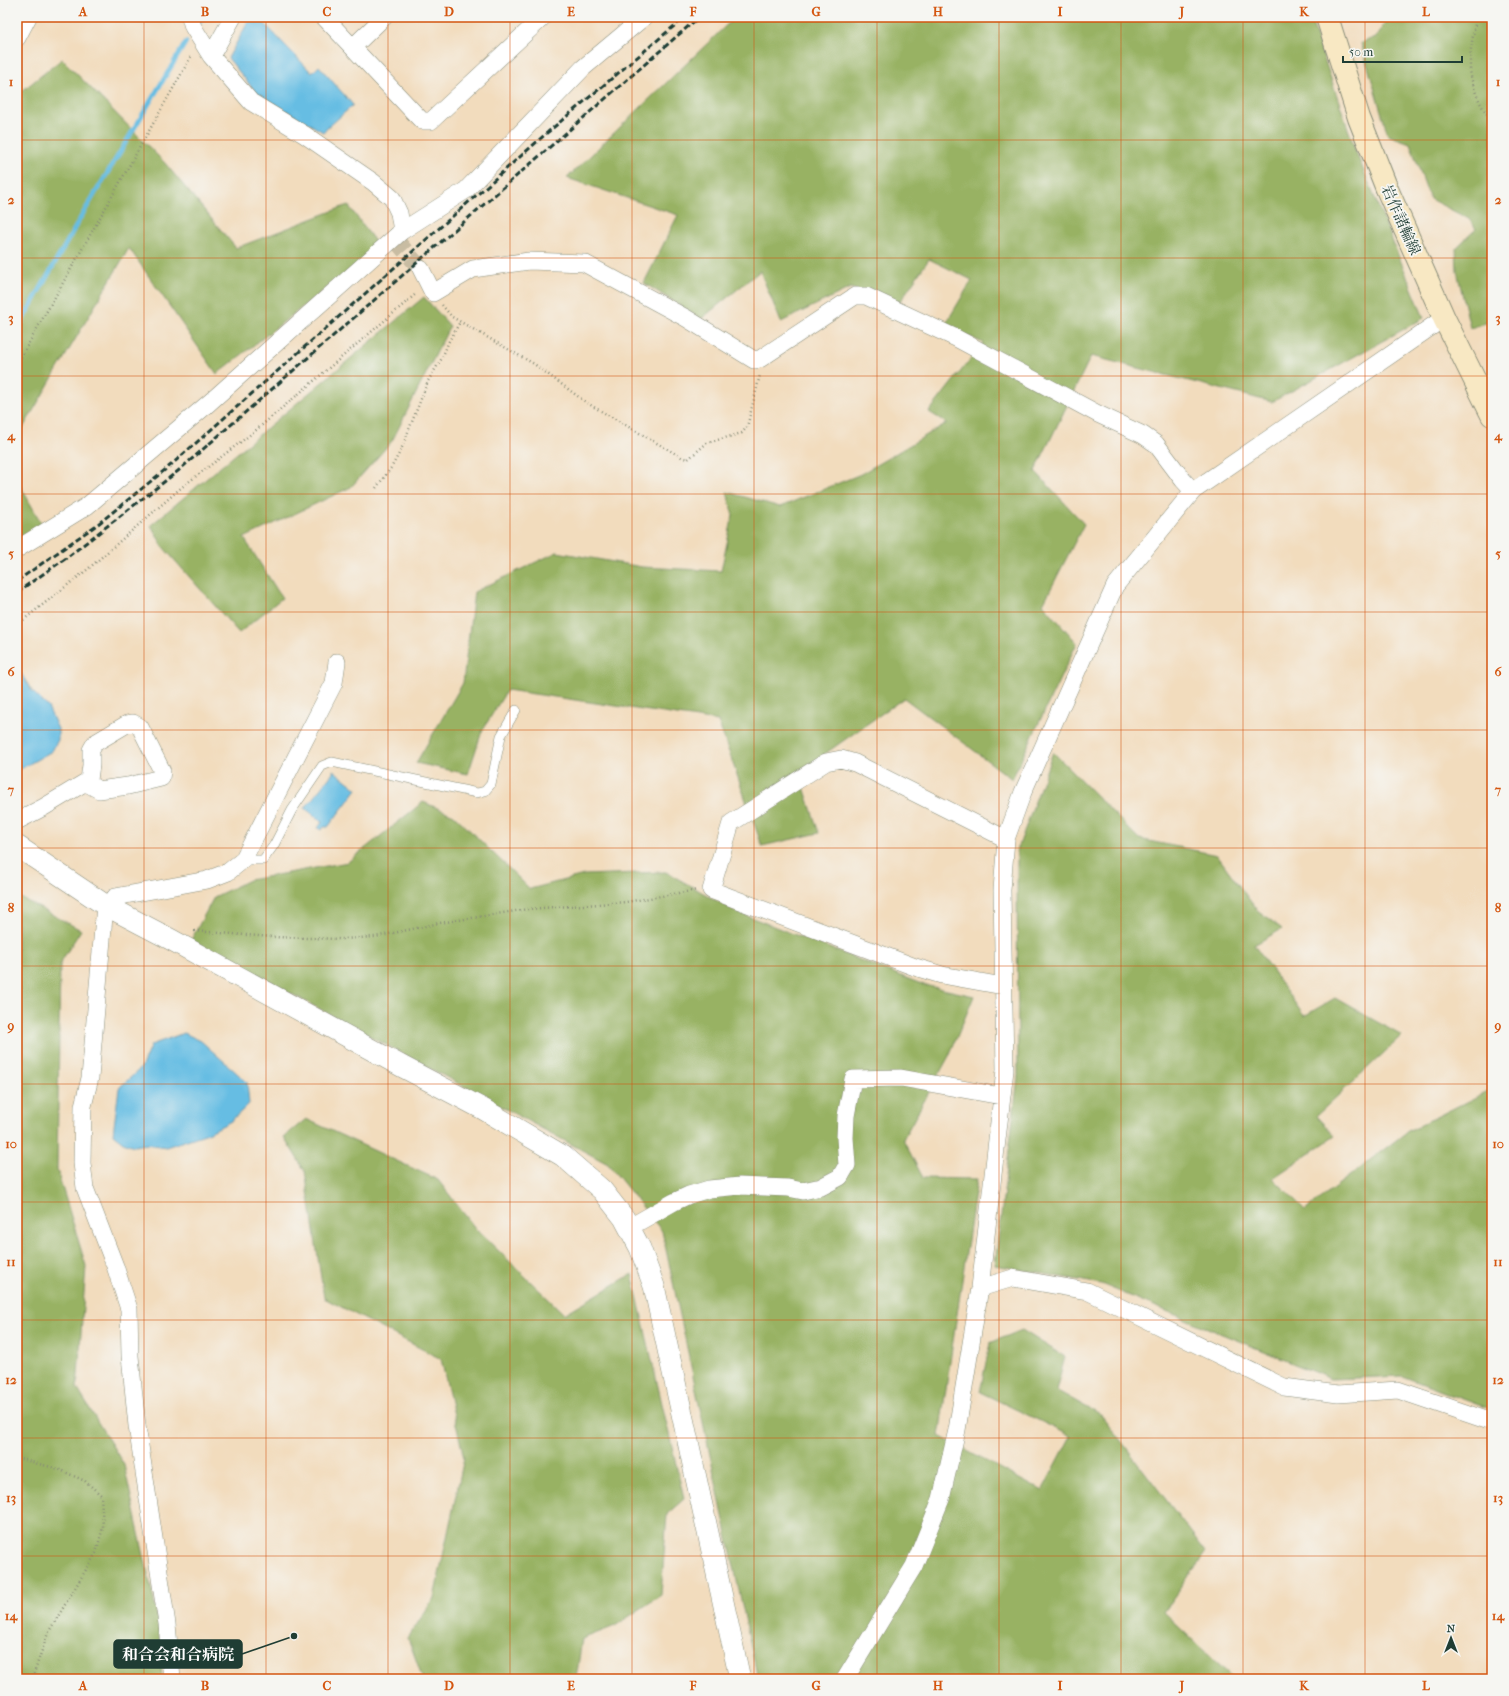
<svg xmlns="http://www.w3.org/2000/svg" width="1509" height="1696" font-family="'IM FELL French Canon','Noto Serif JP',serif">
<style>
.forest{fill:#98b264;stroke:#5c784c}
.water{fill:#66bde3;stroke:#427d8c}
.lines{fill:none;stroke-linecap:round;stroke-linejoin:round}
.stream{stroke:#66bde3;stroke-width:4.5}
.minor-tunnel{stroke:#c8bca2;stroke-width:17;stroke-dasharray:17 8;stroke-linecap:butt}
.service-casing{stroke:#888c78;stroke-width:10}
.minor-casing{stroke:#888c78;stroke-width:18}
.tertiary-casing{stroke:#888c78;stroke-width:22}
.secondary-casing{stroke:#888c78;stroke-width:24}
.path{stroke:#888c78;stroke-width:2.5;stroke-dasharray:1 3;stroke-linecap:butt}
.service{stroke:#fff;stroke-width:9}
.minor{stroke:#fff;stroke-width:17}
.tertiary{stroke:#fff;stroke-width:21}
.secondary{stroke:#f8e8c3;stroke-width:22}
.rail{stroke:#1f3d34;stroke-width:3;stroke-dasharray:6 3;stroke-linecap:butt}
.grid{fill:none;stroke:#d45610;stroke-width:1;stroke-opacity:0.55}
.labels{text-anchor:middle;stroke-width:3.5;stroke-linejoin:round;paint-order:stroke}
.street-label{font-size:15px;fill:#1f3d34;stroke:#f6f6f2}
.leader{fill:none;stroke:#1f3d34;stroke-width:1.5}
.callout-dot{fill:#1f3d34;stroke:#f6f6f2;stroke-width:1.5}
.callout{fill:#1f3d34;stroke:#1f3d34;stroke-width:1.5}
.callout-label{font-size:16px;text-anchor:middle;font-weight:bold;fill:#fff}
.neatline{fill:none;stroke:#d45610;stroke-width:1.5}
.grid-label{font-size:13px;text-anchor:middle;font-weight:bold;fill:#d45610}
</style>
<rect width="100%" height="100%" fill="#f6f6f2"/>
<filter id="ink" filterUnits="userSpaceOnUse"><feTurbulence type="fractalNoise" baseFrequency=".025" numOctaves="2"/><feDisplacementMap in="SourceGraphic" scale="8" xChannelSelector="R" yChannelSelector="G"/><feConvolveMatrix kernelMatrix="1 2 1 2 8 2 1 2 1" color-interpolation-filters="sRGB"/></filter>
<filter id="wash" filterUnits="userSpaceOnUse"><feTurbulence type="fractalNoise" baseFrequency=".012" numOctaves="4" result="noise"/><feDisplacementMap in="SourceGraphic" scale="16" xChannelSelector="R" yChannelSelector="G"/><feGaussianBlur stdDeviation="0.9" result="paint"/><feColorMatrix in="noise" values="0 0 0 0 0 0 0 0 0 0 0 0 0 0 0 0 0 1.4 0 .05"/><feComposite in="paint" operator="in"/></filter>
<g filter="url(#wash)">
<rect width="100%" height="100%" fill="#f2dcbd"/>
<path class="forest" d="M735 17H1310L1356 152 1424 318 1272 402 1091 356 1035 471 1084 524 1043 604 1077 643 1012 779 904 698 799 772 819 833 762 846 718 721 507 690 482 731 468 774 416 763 463 683 474 592 557 552 642 567 721 571 733 515 727 492 780 507 861 474 947 423 929 412 983 343 945 325 972 280 929 259 899 303 850 288 781 322 760 271 701 319 644 283 678 215 567 178Z
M1387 17H1492V321L1470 328 1457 271 1456 248 1476 229 1469 219 1430 199 1410 143 1388 135 1361 43 1376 37 1387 20Z
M62 59 164 162 236 248 348 205 379 247 217 374 129 248 17 438V95Z
M424 297 450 326 392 441 351 487 244 538 282 598 239 633 163 547 151 525Z
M17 480 44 528 17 544Z
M1053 752 1139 839 1217 855 1256 909 1282 929 1254 945 1304 1016 1335 998 1402 1036 1316 1116 1335 1136 1273 1178 1305 1210 1408 1131 1492 1089V1410L1402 1376 1331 1379 1101 1284 995 1265 1018 1077 1017 851Z
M423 802 454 815 530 889 584 875 666 872 737 912 924 985 974 996 949 1056 903 1139 923 1178 977 1179 939 1436 1042 1491 1071 1436 980 1392 990 1343 1022 1330 1065 1357 1056 1390 1102 1416 1206 1552 1163 1612 1234 1679H758L662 1231 608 1164 191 940 214 897 249 880 348 862Z
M17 896 81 930 60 963 57 1170 86 1266 77 1388 124 1465 159 1624 162 1679H17Z
M306 1119 438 1180 475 1228 564 1314 632 1274 684 1499 667 1514 661 1595 615 1626 582 1639 576 1679H423L408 1638 434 1598 464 1458 441 1359 324 1298 305 1171 284 1137Z"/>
<path class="water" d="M251 17H258L312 73 319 66 353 105 323 132 263 97 254 90 228 58Z
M17 667 32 691 48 707 58 729V740L52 751 17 771Z
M333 770 357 789 328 827H324L321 830 318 828 322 822 305 808 333 773Z
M184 1033 201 1041 247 1082 249 1104 231 1121 208 1133 166 1147 147 1144 134 1146 123 1142 113 1134 119 1088 141 1068 151 1045Z"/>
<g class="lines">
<path class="stream" d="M198 24 203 17
M17 330 81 217 186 42"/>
</g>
</g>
<g filter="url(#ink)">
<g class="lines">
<path class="minor-tunnel" d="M394 238 421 269"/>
<g class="service-casing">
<path id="service" d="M243 860H263L274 845 292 810 322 766 332 762 477 793 485 791 491 784 501 736 516 710"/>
</g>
<g class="minor-casing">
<path id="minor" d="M190 17 193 27 211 56 251 102 305 135 373 182 392 198 399 213 402 231
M324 17 422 121H431L543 17
M17 38 28 17
M353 47 384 17
M211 56 233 17
M421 269 433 293 473 269 529 261 584 263 686 318 754 360 760 359 855 296H866L956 338 1098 414 1143 435 1156 444 1183 480 1193 491
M17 549 87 506 209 403 402 231 466 190 583 68 644 17
M17 821 44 807 89 780 91 765V750L95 743 127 724 133 723 140 727 162 771 161 778 128 786 99 790 90 785 89 780
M105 905 90 1078 83 1106 82 1163 85 1188 115 1266 129 1309 130 1356 137 1426 167 1624 172 1679
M109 907 115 897 207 880 228 872 243 860 334 683 337 662
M1003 986 942 975 915 967 711 890 731 823 826 762 841 759 855 763 1006 839
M630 1227 674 1202 689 1195 709 1189 740 1186 788 1188 803 1191 821 1187 840 1177 847 1165 845 1138 846 1116 853 1079 901 1078 1001 1096
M980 1288 1013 1278 1087 1291 1284 1387 1338 1394 1398 1390 1492 1422
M845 1679 914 1566 941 1499 957 1430 980 1288 1005 1070 1002 890 1006 839 1023 792 1115 586 1193 491 1444 318"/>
</g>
<g class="tertiary-casing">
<path id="tertiary" d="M17 846 105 905 170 939 403 1067 483 1109 563 1156 602 1190 624 1218 640 1248 654 1286 740 1679"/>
</g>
<g class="secondary-casing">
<path id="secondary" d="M1327 17 1359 118 1387 189 1444 318 1492 415"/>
</g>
<path class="path" d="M1476 17C1474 32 1470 48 1470 63 1469 81 1480 108 1492 120
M442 305 452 317 534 364 587 403 683 458 688 459 707 443 742 433 747 427 760 375
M17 364 192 55
M376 488 391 468 401 450 428 381 442 358 449 341 460 322
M17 625 88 569 182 487 255 431 417 293
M194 931 272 937 342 939 375 937 440 923 528 909 626 902 697 890
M17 1458 58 1469 85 1481 101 1495 103 1527 96 1553 48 1633 32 1679"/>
<use href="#service" class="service"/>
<use href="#minor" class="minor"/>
<use href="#tertiary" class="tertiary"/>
<use href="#secondary" class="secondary"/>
<path class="rail" d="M17 581 98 524 171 465 548 132 685 17
M17 592 65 559 178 471 699 17"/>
</g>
</g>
<path class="grid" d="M144 17V1679M266 17V1679M388 17V1679M510 17V1679M632 17V1679M754 17V1679M877 17V1679M999 17V1679M1121 17V1679M1243 17V1679M1365 17V1679M17 140H1492M17 258H1492M17 376H1492M17 494H1492M17 612H1492M17 730H1492M17 848H1492M17 966H1492M17 1084H1492M17 1202H1492M17 1320H1492M17 1438H1492M17 1556H1492"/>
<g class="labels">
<g class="street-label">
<text transform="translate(1401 220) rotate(66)" y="5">岩作諸輪線</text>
</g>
</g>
<path class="leader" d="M294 1636L242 1654"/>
<circle class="callout-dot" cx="294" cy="1636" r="4"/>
<rect class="callout" x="114" y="1640" width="128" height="28" rx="4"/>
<g class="callout-label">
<text x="178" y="1660">和合会和合病院</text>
</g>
<rect width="1509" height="1696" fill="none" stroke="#f6f6f2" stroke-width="44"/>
<g transform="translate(1451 1638)" stroke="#f6f6f2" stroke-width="3" paint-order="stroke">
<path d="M0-3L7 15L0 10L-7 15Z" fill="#1f3d34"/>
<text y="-6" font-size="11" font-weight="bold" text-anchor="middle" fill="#1f3d34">N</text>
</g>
<path d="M1343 56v6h119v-6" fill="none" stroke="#1f3d34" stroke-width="2"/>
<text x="1349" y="56" font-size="12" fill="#1f3d34" stroke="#f6f6f2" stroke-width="3" paint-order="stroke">50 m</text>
<rect x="22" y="22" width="1465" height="1652" class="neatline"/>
<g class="grid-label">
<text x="83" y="16">A</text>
<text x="205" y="16">B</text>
<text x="327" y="16">C</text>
<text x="449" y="16">D</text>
<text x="571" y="16">E</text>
<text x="693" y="16">F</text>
<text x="816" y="16">G</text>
<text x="938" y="16">H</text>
<text x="1060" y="16">I</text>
<text x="1182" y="16">J</text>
<text x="1304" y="16">K</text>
<text x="1426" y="16">L</text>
<text x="11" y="86">1</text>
<text x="1498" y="86">1</text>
<text x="11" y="204">2</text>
<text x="1498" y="204">2</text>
<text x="11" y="322">3</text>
<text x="1498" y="322">3</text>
<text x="11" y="440">4</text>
<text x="1498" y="440">4</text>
<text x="11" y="558">5</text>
<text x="1498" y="558">5</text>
<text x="11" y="676">6</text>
<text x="1498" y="676">6</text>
<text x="11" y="794">7</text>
<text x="1498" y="794">7</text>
<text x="11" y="912">8</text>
<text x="1498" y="912">8</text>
<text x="11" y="1030">9</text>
<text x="1498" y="1030">9</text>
<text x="11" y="1148">10</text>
<text x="1498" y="1148">10</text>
<text x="11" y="1266">11</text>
<text x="1498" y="1266">11</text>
<text x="11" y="1384">12</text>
<text x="1498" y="1384">12</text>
<text x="11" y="1502">13</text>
<text x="1498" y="1502">13</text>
<text x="11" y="1620">14</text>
<text x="1498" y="1620">14</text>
<text x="83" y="1690">A</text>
<text x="205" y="1690">B</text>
<text x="327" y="1690">C</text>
<text x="449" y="1690">D</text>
<text x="571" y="1690">E</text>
<text x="693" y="1690">F</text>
<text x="816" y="1690">G</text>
<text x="938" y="1690">H</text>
<text x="1060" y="1690">I</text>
<text x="1182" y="1690">J</text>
<text x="1304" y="1690">K</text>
<text x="1426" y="1690">L</text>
</g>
</svg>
